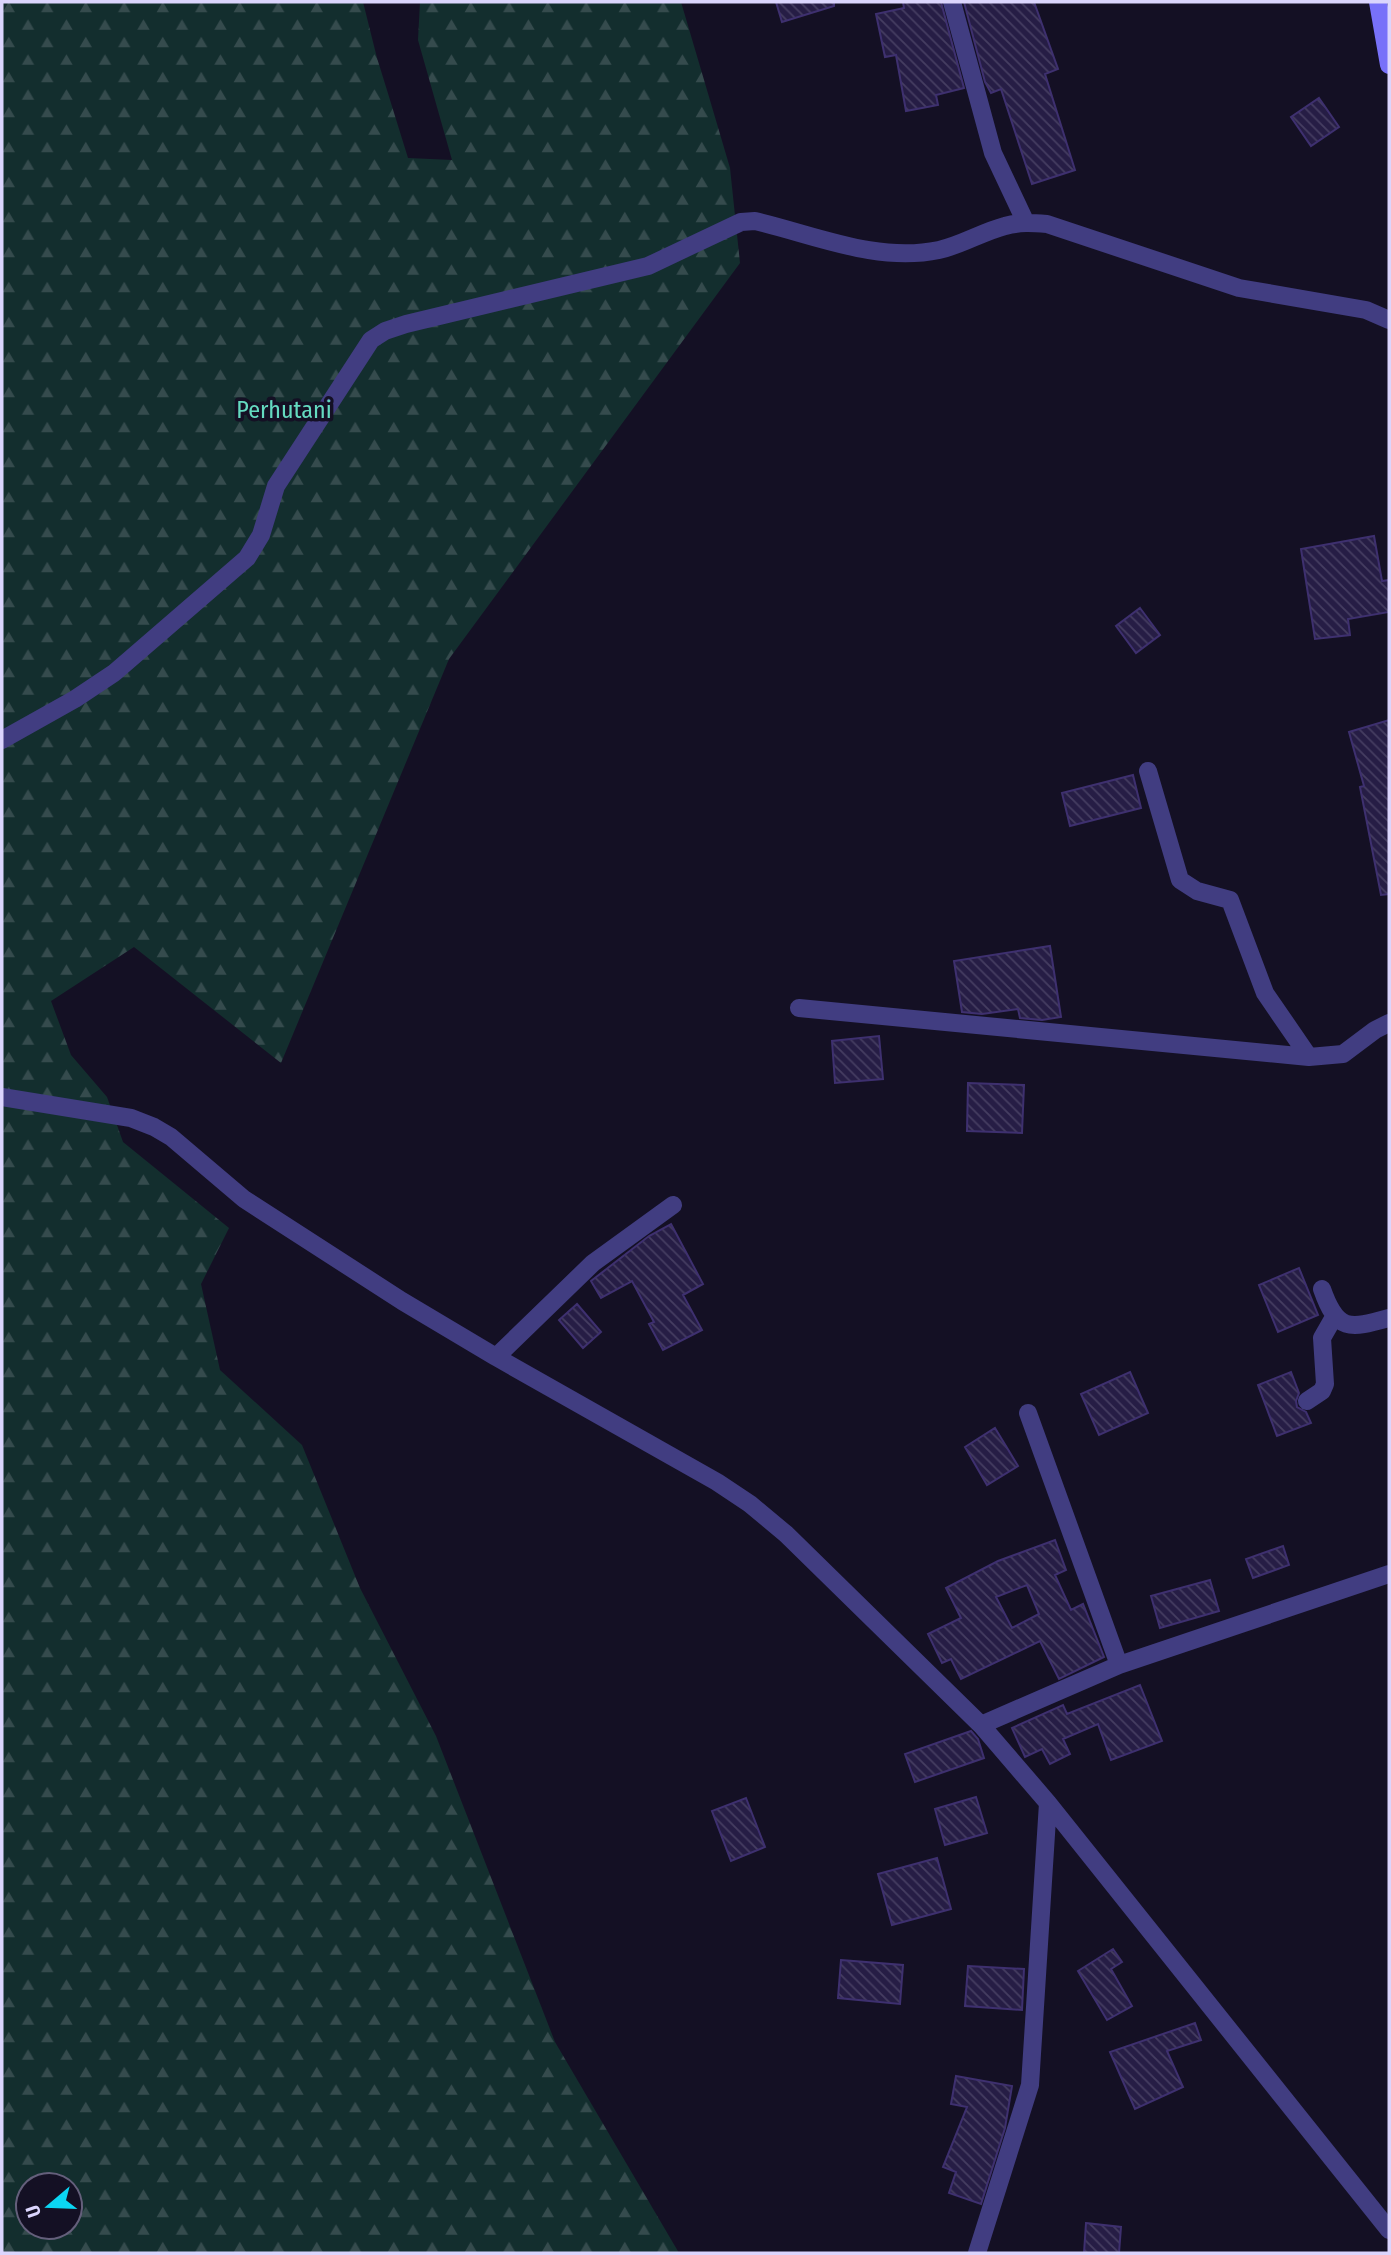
<svg xmlns="http://www.w3.org/2000/svg" width="1391" height="2255" font-family="'Fira Sans Condensed',sans-serif">
<style>
.forest{fill:url(#forest-firs);fill-rule:evenodd}
.building{fill:url(#building-back-hatch);stroke:#3e306f;stroke-width:2;fill-rule:evenodd}
.lines{fill:none;stroke-linecap:round;stroke-linejoin:round}
.street{stroke:#413d81;stroke-width:18}
.secondary{stroke:#7871f9;stroke-width:18}
.labels{text-anchor:middle;stroke-width:7;stroke-linejoin:round;paint-order:stroke}
.park-label{font-size:24px;fill:#64dac0;stroke:#141024}
</style>
<defs>
<pattern id="forest-firs" width="22" height="20" patternUnits="userSpaceOnUse" patternTransform="scale(1.75)"><rect width="22" height="20" fill="#132e2e"/><path d="M5 1l3.5 6h-7zM16 11l3.5 6h-7z" fill="#354b4d"/></pattern>
<pattern id="building-back-hatch" width="6" height="6" patternUnits="userSpaceOnUse" patternTransform="scale(1.75)"><rect width="6" height="6" fill="#261d45"/><path d="M-1 5l2 2M0 0l6 6M5-1l2 2" fill="none" stroke="#453d61"/></pattern>
</defs>
<rect width="100%" height="100%" fill="#141024"/>
<path class="forest" d="M2 2H363L377 58 408 158 452 160 418 40 420 2H681L730 168 740 263 449 659 281 1063 134 947 51 1001 71 1055 107 1097 123 1142 229 1228 201 1284 220 1370 302 1445 360 1588 436 1736 555 2042 679 2253H2ZM28 2185H70V2227H28Z"/>
<path class="building" d="M776 2H834V6L782 22Z
M903 2H941L964 88 936 95 938 105 906 111 896 55 885 57 876 14 904 8Z
M964 2H1034L1058 69 1045 74 1075 170 1032 184 1001 89 991 93 985 82Z
M1319 98 1339 127 1311 146 1291 117Z
M1374 536 1382 581 1389 580V612L1348 619 1350 635 1315 639 1301 549Z
M1140 608 1160 635 1136 653 1116 626Z
M1389 720V894L1381 895 1360 787 1364 786 1349 732Z
M1133 775 1141 808 1070 826 1062 793Z
M1050 946 1061 1017 1042 1020 1020 1018 1018 1009 982 1014 962 1012 954 961Z
M879 1036 883 1079 835 1083 832 1041Z
M968 1083 1024 1085 1022 1133 967 1131Z
M671 1224 703 1284 683 1295 702 1330 663 1350 649 1324 654 1322 632 1281 601 1298 591 1281 649 1236Z
M1299 1268 1318 1315 1278 1332 1259 1285Z
M577 1304 601 1332 583 1348 559 1320Z
M1130 1372 1148 1413 1099 1435 1081 1394Z
M1291 1372 1299 1393 1296 1401 1297 1407 1306 1412 1311 1423 1277 1436 1258 1385Z
M995 1428 1018 1466 987 1485 965 1447Z
M1055 1540 1066 1570 1055 1575 1071 1610 1083 1604 1104 1657 1059 1679 1040 1641 961 1679 951 1659 942 1663 928 1634 961 1618 946 1588 998 1561ZM1027 1585 1039 1614 1012 1628 996 1597Z
M1283 1546 1289 1565 1253 1578 1246 1559Z
M1210 1580 1219 1611 1160 1628 1151 1596Z
M1140 1685 1162 1741 1111 1760 1098 1724 1063 1739 1070 1754 1050 1764 1042 1749 1025 1757 1012 1728 1063 1705 1067 1714Z
M971 1731 978 1739 984 1758 915 1782 905 1754Z
M976 1797 987 1833 945 1845 935 1809Z
M746 1798 765 1847 731 1861 712 1811Z
M937 1858 951 1909 892 1925 878 1874Z
M1113 1949 1122 1962 1111 1969 1132 2006 1107 2020 1078 1971Z
M841 1960 903 1965 900 2004 838 1998Z
M968 1966 1024 1969 1022 2010 965 2006Z
M1195 2023 1201 2040 1167 2051 1183 2087 1135 2109 1110 2052Z
M956 2076 1012 2086 1005 2128 981 2204 949 2193 956 2172 943 2167 967 2107 951 2104Z
M1086 2223 1121 2227 1119 2253H1084Z"/>
<g class="lines">
<path class="street" d="M952 2 993 153 1026 223
M2 740 75 699 114 673 247 558 261 535 276 486 371 340 385 331 406 324 648 266 741 222 755 221C815 235 877 263 939 250 962 245 982 232 1005 226 1019 222 1033 223 1047 224L1239 288 1366 310 1389 320
M1148 771 1180 880 1197 891 1230 900 1265 993 1309 1057
M799 1008 1309 1057 1343 1054 1375 1030 1389 1023
M2 1097 131 1118 154 1127 171 1137 244 1199 402 1301 496 1357 717 1482 750 1504 786 1534 981 1725 1048 1803 1389 2230
M1322 1289C1337 1332 1349 1329 1389 1318
M496 1357 593 1263 673 1205
M1307 1401 1322 1391 1325 1384 1322 1338 1334 1317
M1028 1413 1119 1665
M981 1725 1119 1665 1389 1574
M977 2253 1030 2085 1048 1803"/>
<path class="secondary" d="M1378 2 1389 65"/>
</g>
<g class="labels">
<g class="park-label">
<text x="284" y="418">Perhutani</text>
</g>
</g>
<rect width="1391" height="2255" fill="none" stroke="#dbd5fd" stroke-width="7"/>
<g transform="translate(49 2206) rotate(251)"><circle r="33" fill="#141024" stroke="#645f7b" stroke-width="2"/>
<path d="M0-5L12 26L0 18L-12 26Z" fill="#0bd6f3"/>
<text y="-10" font-size="19" font-weight="bold" text-anchor="middle" fill="#dbd5fd">U</text>
</g>
</svg>
